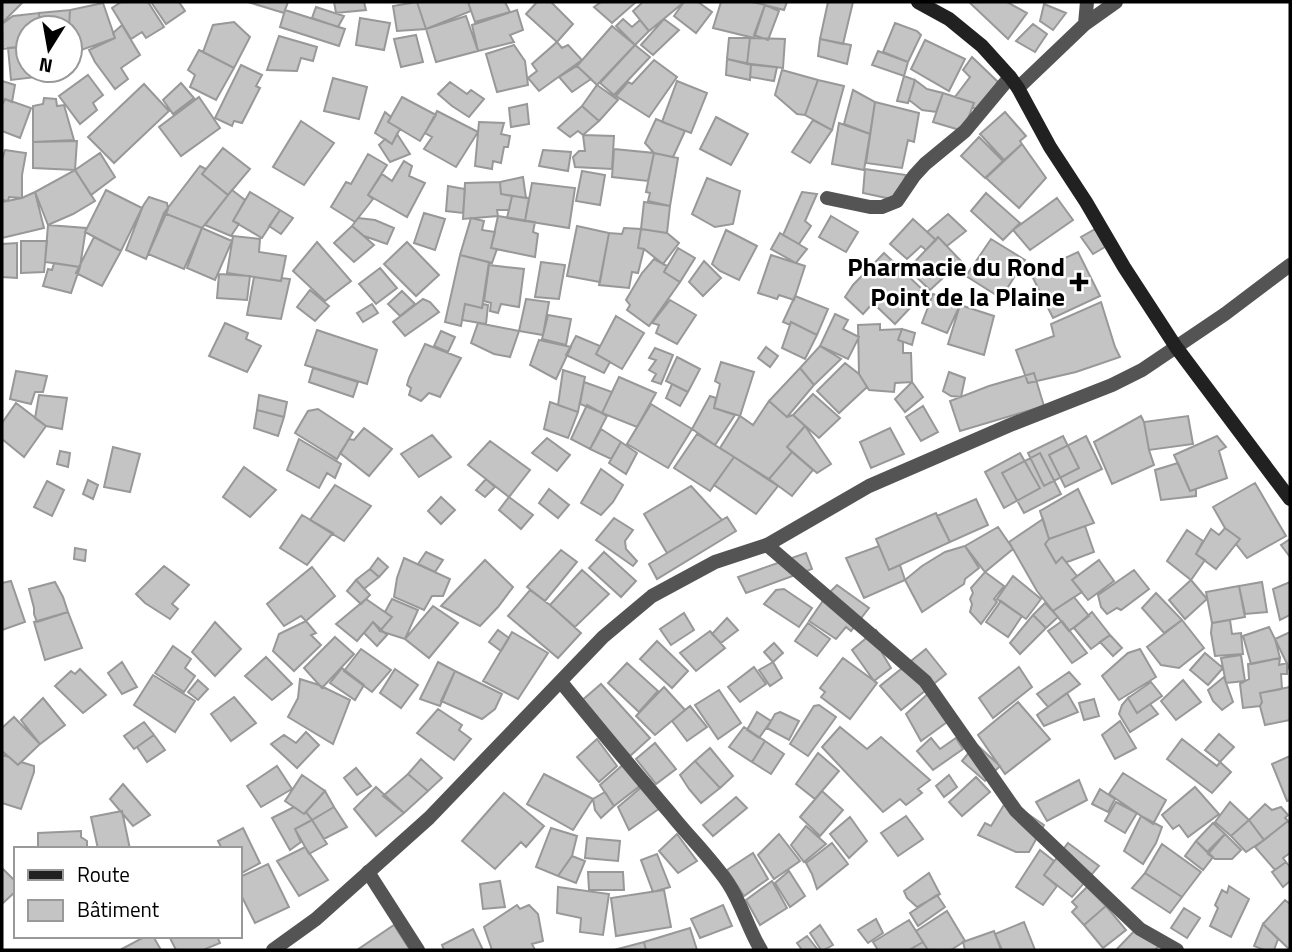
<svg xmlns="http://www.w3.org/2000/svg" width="1292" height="952" font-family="'Titillium Web',sans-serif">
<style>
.building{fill:#c4c4c4;stroke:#989898;stroke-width:2}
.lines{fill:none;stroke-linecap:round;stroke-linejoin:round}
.minor{stroke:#545454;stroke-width:14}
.tertiary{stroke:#545454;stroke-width:14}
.secondary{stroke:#212121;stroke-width:14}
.poi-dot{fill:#000;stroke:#fff;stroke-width:2.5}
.labels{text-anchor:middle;stroke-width:5;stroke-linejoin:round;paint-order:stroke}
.poi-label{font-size:26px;font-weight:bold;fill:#000;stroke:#fff;text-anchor:end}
</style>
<rect width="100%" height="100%" fill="#fff"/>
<path class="building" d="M2 2H23L2 23Z
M121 2H148L164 27 146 38 142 32 131 39 112 8Z
M151 2H179L185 11 166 24Z
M248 2H288L284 13Z
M334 2H364L366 10 336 13Z
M417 2H468L471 11 426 29Z
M417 2 426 29 397 31 393 6Z
M468 2H505L510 12 475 22Z
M537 2H551L573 24 557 42 526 14Z
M601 2H636L612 23 594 7Z
M643 2H681L683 3 649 31 633 11Z
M684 2H698L712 12 696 33 674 16Z
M721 2H752L765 5 754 38 713 28Z
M753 2H787L784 10Z
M828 2H853L843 44 820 39Z
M969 2H1007L1027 13 1008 39Z
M103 3 115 38 73 53 69 28 70 10Z
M1044 4 1066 13 1053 30 1040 21Z
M765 5 779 11 768 40 754 35Z
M316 7 344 16 338 27 312 18Z
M70 10 69 28H40L39 13Z
M285 10 345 29 339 46 280 27Z
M517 10 523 30 510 35 514 42 478 51 472 25Z
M39 13 40 28H28V46L3 49 2 24 13 16Z
M466 16 478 51 436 62 426 29Z
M360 18 390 23 384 50 356 45Z
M623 19 632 27 640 20 649 31 635 45 616 26Z
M664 19 679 30 653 55 641 45Z
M234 22 250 37 234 68 203 52 213 25Z
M895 23 917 31 921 35 908 62 883 52Z
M1033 24 1047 34 1035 52 1016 41Z
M122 25 140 55 121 68 128 79 115 89 95 62 89 50 115 38 113 33Z
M612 26 635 45 597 85 577 66Z
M416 35 423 62 401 67 394 39Z
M279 36 317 47 313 61 301 58 297 71 267 70Z
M729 38H750L747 64 727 59Z
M750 38 785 39 783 68 747 64Z
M820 39 851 45 847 64 818 56Z
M925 40 965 59 949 91 911 69Z
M557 42 562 48 568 45 582 60 539 91 528 78 537 71 532 64Z
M514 45 525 61 528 85 497 92 486 54Z
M635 45 650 57 614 95 600 83Z
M28 46V70H44L45 76 11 80 8 48Z
M199 50 234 68 216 100 190 87 195 75 188 70Z
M878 51 908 62 904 76 872 65Z
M972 57 998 82 979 109 972 108 974 103 955 97 970 77 963 70Z
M727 59 751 64 750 80 726 75Z
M654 60 677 77 649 117 616 96 628 82 632 84Z
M751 64 777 67 774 81 750 77Z
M241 65 262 75 256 86 260 88 242 123 234 121 232 126 215 118Z
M577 66 591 79 572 92 559 77Z
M782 70 818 80 805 115 797 114 775 95Z
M88 75 103 95 93 103 97 110 80 124 59 96Z
M904 76 915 80 908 103 897 101Z
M333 78 367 87 359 119 324 111Z
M818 80 844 86 832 130 805 115Z
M915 80 927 89 943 93 936 112 922 110 909 100Z
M2 81 15 85 12 102 5 99 2 105Z
M677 81 707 93 691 133 662 122Z
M450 82 467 94 471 90 484 99 469 117 452 106 438 94Z
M181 83 194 98 173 114 163 100Z
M144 84 169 111 114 163 88 137Z
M597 85 618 100 599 121 582 106Z
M853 90 875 102 870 134 844 124Z
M943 93 974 103 963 131 933 122Z
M199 97 220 128 181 156 159 127Z
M402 97 436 115 420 141 388 122Z
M44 98 56 99 57 106 64 105 74 140 33 142V106L43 104Z
M5 99 31 108 20 138 2 131V105Z
M875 102 919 113 914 142 908 140 902 168 866 163Z
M527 104 529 124 511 127 509 108Z
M582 106 599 121 583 135 578 131 570 137 558 128Z
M437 111 478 132 456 167 424 149 432 137 425 133Z
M385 112 391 117 388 122 400 129 392 144 375 133Z
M1005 112 1026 136 1020 141 1022 144 1004 160 980 134Z
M716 117 748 134 731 165 700 149Z
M656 119 685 131 673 157 654 153 645 143Z
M813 120 832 130 810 163 792 152Z
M301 121 334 143 304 185 273 167Z
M479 122 504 123 501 134 510 136 508 147H504L501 163 493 161 492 169 475 166Z
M839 123 870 134 864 170 832 164Z
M397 134 410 154 390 162 379 145 385 139 392 144Z
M583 135 614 136 612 169 575 167 573 157 579 151H585Z
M979 137 1003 161 985 178 961 156Z
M77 141 75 170 33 168V142Z
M1022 144 1046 178 1019 208 986 178Z
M223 148 250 169 228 195 202 174Z
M614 149 654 153 648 181 612 177Z
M5 150 26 153 22 175V198L9 197 8 201 2 200V160Z
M543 150 571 152 568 171 539 166Z
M100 153 115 177 91 195 75 170Z
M654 153 678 158 670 206 648 201 650 193 646 192Z
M368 154 387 165 368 195 373 199 355 222 331 207 346 182 351 184Z
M404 161 412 166 409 176 425 183 407 217 368 195 382 174 392 181Z
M200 166 206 169 202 174 228 195 202 228 164 213Z
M865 169 906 175 896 200 863 193Z
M75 170 95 201 73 214 48 225 35 192Z
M582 171 605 175 600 205 576 201Z
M523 177 526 198 501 194 500 182Z
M707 178 740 191 733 224 715 227 692 214Z
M500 182 501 194 512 196 509 210H497L498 216 463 219 465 183Z
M532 183 575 188 569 228 525 221Z
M448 186 465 189 463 213 446 211Z
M106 190 142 208 121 251 85 232Z
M232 190 245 200 233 221 239 224 231 236 205 225Z
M35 192 44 228 2 238V202L22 198Z
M250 192 280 210 262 238 233 221Z
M802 192 817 194 805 221 811 226 799 244 783 235Z
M986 193 1020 223 1003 240 971 211Z
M512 196 529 198 525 221 507 218Z
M149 197 167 203 168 209 146 259 126 250 143 206Z
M1057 198 1073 220 1030 250 1013 230Z
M644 202 670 206 667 233 641 229Z
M280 210 293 218 281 234 269 226Z
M164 213 202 228 184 269 148 254Z
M424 213 445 219 435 250 414 243Z
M948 214 966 231 947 246 938 237 936 240 927 232Z
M498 216 535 222 533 232 538 234 535 257 491 248Z
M831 216 858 232 846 252 819 237Z
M358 218 375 220 394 228 387 244 364 236 352 226Z
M471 218 484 221 482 230 495 232 491 248 497 249 492 263 460 255Z
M913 219 936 240 926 250 921 246 907 259 890 244Z
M48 225 86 228 80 267 45 262Z
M352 226 374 245 354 262 334 243Z
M577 226 609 233 600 282 567 276Z
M202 228 232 241 215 280 187 268Z
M624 228 641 229 638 248 644 249 638 273 632 272 629 288 599 285 609 233 622 234Z
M641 229 667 233 679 243 663 264 644 249 638 248Z
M1095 229 1105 247 1093 254 1081 237Z
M726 230 757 246 739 280 720 271 712 264Z
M780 233 807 249 796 263 771 249Z
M233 236 260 239 259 252 286 256 281 281 227 273Z
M94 237 121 251 102 286 76 273Z
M938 237 961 261 930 290 908 269Z
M991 239 1025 260 1001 298 966 276Z
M21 241H47L44 272 21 273Z
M317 242 351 281 325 301 293 271Z
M407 242 439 275 416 296 384 264Z
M17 243V278L2 277V244Z
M678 248 695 258 680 282 664 272Z
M1078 252 1100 296 1053 318 1031 274Z
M884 253 925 292 895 324 873 303 863 314 845 297 853 285Z
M460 255 489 262 482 308 465 304 461 326 445 322Z
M771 255 805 266 794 300 779 295 777 299 758 293Z
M654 259 667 266 664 272 680 282 649 326 627 310 630 305 626 300 642 273Z
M704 261 721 278 703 296 689 282Z
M541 262 565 265 559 299 535 297Z
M54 263 80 267 71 293 43 286 48 269 52 270Z
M489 265 524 269 519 307 501 304 498 313 490 311 491 303 484 301Z
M380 268 397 288 376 304 359 284Z
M219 274 250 276 247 300 217 298Z
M254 277 281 281 282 278 290 279 281 319 247 315Z
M310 290 329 306 315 321 297 307Z
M402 291 415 304 400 316 388 304Z
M933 294 960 305 947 333 922 323Z
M795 296 828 309 817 335 791 322 790 325 783 322Z
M423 299 430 302 439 312 405 336 393 322Z
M526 299 549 302 543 335 519 331Z
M670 300 696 315 677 344 656 333 659 325 652 323Z
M1101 302 1115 347 1120 357 1076 372 1028 383 1016 350 1054 336 1051 324Z
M372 304 378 313 363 322 357 313Z
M465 304 482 308 483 304 488 305 486 324 462 320Z
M960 305 994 316 984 355 948 344Z
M835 314 848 320 843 329 859 337 848 359 820 346Z
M548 315 571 319 566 345 542 339Z
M616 316 644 333 622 369 596 354Z
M791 322 817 335 805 359 782 348Z
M225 323 248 333 246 339 261 346 247 372 209 356Z
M478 323 519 331 510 357 494 354 471 343Z
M880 324V330L902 329 898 340 903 342V353H911L912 382 895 383 894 392 869 390 859 374 858 325Z
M902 329 915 333 912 345 898 340Z
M317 330 377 350 367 384 305 365Z
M441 331 455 337 448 352 434 346Z
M576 336 600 346 596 354 610 362 604 373 566 355Z
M539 340 571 347 556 379 530 365Z
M425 344 461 358 440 397 429 393 421 401 409 395 411 388 407 385 409 378Z
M820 346 841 359 814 385 800 368Z
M766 347 778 356 770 367 758 358Z
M655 348 673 355 661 384 652 381 656 374 649 370 656 360 649 358Z
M677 357 700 369 688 392 666 381Z
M721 362 754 372 740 416 714 408 720 384 715 381Z
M845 363 859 374 867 387 839 413 817 391Z
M313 368 358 382 353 397 309 382Z
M800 368 814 385 787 417 769 401Z
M563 370 585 377 578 412 558 405Z
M16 371 47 376 43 392H35L31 404 10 399Z
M949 372 965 378 961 397 951 396 943 391Z
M1034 373 1044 406 960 431 950 401 989 386Z
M619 377 656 393 637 427 602 413Z
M584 382 612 392 602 413 580 404Z
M912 382 923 397 905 412 895 399Z
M672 384 688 392 680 406 666 398Z
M813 394 840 418 819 438 793 415Z
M39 395 67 398 62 429 46 426 35 418Z
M259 395 287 402 284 417 257 410Z
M710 396 716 398 714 408 735 415 715 445 692 429Z
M769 401 787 417 793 415 805 426 787 447 792 452 769 479 720 448 740 416 753 425Z
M550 402 578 412 568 438 544 429Z
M16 403 46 426 24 457 2 439V423Z
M651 404 692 429 668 468 627 444Z
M587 405 607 416 590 449 571 439Z
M923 406 938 432 921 441 906 417Z
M318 409 353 432 337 459 295 433 308 411Z
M257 410 284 417 278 436 254 428Z
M1141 416 1144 422 1149 450 1154 465 1112 484 1094 442Z
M1188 416 1193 444 1149 450 1144 422Z
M805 426 831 464 817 473 787 447Z
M364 428 392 449 369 476 340 453 349 439 354 440Z
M890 428 904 454 871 468 860 442Z
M601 429 621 442 611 459 590 449Z
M697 434 734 457 710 491 674 468Z
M432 435 451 457 419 477 401 454Z
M1063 436 1079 468 1044 486 1028 453Z
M1086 436 1102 469 1065 487 1049 455Z
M1217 436 1226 447 1219 451 1227 478 1190 491 1174 455Z
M547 438 570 455 557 471 532 453Z
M299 439 341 464 335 478 327 473 319 488 287 470Z
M490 441 530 470 509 497 468 465Z
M621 442 637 453 626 474 609 463Z
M113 447 140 454 130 492 104 487Z
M60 451 70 453 68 467 57 464Z
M792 452 813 470 792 496 769 479Z
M1020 453 1040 488 1004 508 985 472Z
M1040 453 1061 494 1024 513 1002 473Z
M734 457 778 486 756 514 714 485Z
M1178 463 1190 491 1196 489V496L1161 500 1155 470Z
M244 467 276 490 250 517 223 497Z
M601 469 623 485 613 502 601 515 581 503Z
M486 479 495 487 485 497 476 490Z
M88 480 98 485 93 499 83 494Z
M47 481 64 490 52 516 34 507Z
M1255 483 1286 536 1247 558 1236 544 1240 539 1225 528 1213 507Z
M335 485 371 506 344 541 310 520Z
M691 486 722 520 667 553 644 514Z
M549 489 569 505 558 518 539 503Z
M1078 489 1094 523 1049 539 1040 511Z
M441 497 455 510 441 524 428 511Z
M509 497 533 515 521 529 499 510Z
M976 499 988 525 950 542 937 516Z
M936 513 950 542 889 570 876 539Z
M302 515 333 533 307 565 280 548Z
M727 517 736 531 657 579 649 564Z
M614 518 633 530 625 541 626 549 637 561 633 566 596 540Z
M1043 519 1049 539 1045 544 1056 563 1062 557 1077 576 1072 580 1082 592 1053 611 1037 591 1009 542Z
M1085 526 1094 552 1070 561 1066 562 1062 557 1056 563 1045 544 1049 539Z
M998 527 1013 549 985 572 965 546Z
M1225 528 1240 539 1216 569 1196 554 1211 529 1219 535Z
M1187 530 1203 541 1196 554 1205 560 1191 580 1167 561Z
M1290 539V557L1281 545Z
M879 546 889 570 900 565 905 580 864 598 846 558Z
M965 546 979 568 965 579 964 584 922 612 905 580 922 566 945 552Z
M75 548 86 550 85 561 74 559Z
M561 550 577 562 545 601 527 587Z
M426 552 443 560 435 572 418 564Z
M604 552 636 581 621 597 589 568Z
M806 553 812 569 746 593 738 577Z
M378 558 388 567 379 577 370 569Z
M404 558 450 579 443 596H432L424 610 394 597 397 578Z
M485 560 513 587 498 607 480 626 441 606Z
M1099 560 1114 581 1088 600 1072 580Z
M164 566 189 585 172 604 178 609 170 619 145 603 136 594Z
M312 567 335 596 306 621 301 616 284 626 267 604Z
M370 569 379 577 364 589 356 580Z
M582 570 609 594 575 627 550 605Z
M1134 570 1149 589 1121 610 1117 608 1107 614 1101 607 1098 595Z
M985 572 1004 586 994 599 997 602 981 624 970 612 972 604 970 599 973 593 971 588Z
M1013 576 1041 599 1026 619 997 599Z
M356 580 370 595 361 604 347 591Z
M1191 580 1207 599 1185 619 1169 600Z
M11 581 25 622 2 630V583Z
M55 582 63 597 68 612 37 622 34 614V608L29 589Z
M1262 582 1267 612 1245 614 1239 586Z
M1290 582V615L1280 620 1273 589Z
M837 585 869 608 851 631 846 627 836 639 809 621 827 595Z
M1239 586 1245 617 1212 623 1206 592Z
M784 589 812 608 799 627 764 604 776 590Z
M530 590 550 605 581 633 558 658 508 616Z
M1156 593 1182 620 1164 633 1142 608Z
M1074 597 1089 616 1069 631 1053 611Z
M366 599 392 617 380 631 373 622 357 641 336 624Z
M392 599 418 610 405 639 380 631 392 617 385 612Z
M1001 601 1022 616 1008 637 986 622Z
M1045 603 1058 617 1046 628 1033 615Z
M433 606 458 623 429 658 405 639Z
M68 612 82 648 45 660 34 622Z
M1092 612 1110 635 1091 649 1074 628Z
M684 613 694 630 671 645 660 629Z
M1033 615 1046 628 1020 654 1010 643Z
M727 618 738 630 721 643 712 634Z
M1182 620 1204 648 1179 668 1161 665 1147 647Z
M1230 620 1232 634 1241 633 1243 654 1215 656 1211 633 1212 623Z
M306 621 316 633 311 635 321 645 294 671 273 651 279 634Z
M1062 621 1087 653 1072 663 1048 631Z
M215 622 241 649 215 676 192 652Z
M373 622 387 635 377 646 364 633Z
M808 623 830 639 817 656 795 641Z
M1269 627 1275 639 1280 658 1251 664 1243 636Z
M498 630 509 638 501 651 489 642Z
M876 630 887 645 882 653 891 668 874 681 852 650Z
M710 631 725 648 696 671 680 653Z
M512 632 548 653 518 699 483 681Z
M1290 632V670L1275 639Z
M1110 635 1122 648 1113 656 1100 642Z
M335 637 354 654 322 688 304 668Z
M657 641 688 671 672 688 640 659Z
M774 643 783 653 773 662 764 652Z
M173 646 191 659 185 668 195 676 184 692 155 673Z
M361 649 391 670 372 692 344 671Z
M926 649 946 674 901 710 880 686Z
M1140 649 1156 677 1119 700 1102 676 1128 653Z
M1205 653 1223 668 1208 685 1190 670Z
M1241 655 1245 681 1226 683 1221 658Z
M266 657 292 684 272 700 245 676Z
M843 658 877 683 850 719 821 697 825 692 820 688Z
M1280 658 1279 665 1287 663V674H1281L1282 689 1260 693 1262 702 1260 706 1243 708 1240 684 1249 679 1248 664Z
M122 662 137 687 122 694 108 673Z
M438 662 455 671 440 706 420 699Z
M773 662 782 678 770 686 759 670Z
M627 663 658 691 639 712 608 683Z
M754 667 766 684 740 702 728 687Z
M1019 667 1032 687 993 718 979 698Z
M342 668 364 685 355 700 330 683Z
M80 669 106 695 83 713 55 686 71 671 75 674Z
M395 669 418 685 401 708 380 693Z
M455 671 502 694 495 709 482 719 441 701Z
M1069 672 1080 684 1048 707 1037 694Z
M153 675 195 701 175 732 134 705Z
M1224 677 1233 702 1222 710 1213 701 1208 690Z
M300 679 319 685 350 700 333 744 288 717 298 698Z
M198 680 208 689 198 700 188 692Z
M1183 680 1201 702 1176 720 1161 701Z
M1151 682 1162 696 1137 713 1128 698Z
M601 684 650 738 630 756 580 702Z
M664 687 685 710 655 735 636 716Z
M1290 687V720L1265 725 1260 706 1262 702 1260 693Z
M933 689 954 717 921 741 906 714Z
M719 690 741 723 718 739 695 705Z
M1067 693 1078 712 1044 726 1037 715Z
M234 697 256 723 231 741 211 714Z
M43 698 65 725 40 744 21 720Z
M1128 698 1137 713 1150 704 1158 714 1130 732 1119 714 1122 705Z
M1094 699 1099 716 1084 720 1079 703Z
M1018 702 1050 739 1005 774 978 735Z
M819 705 836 717 808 756 790 744 814 706Z
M690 706 707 727 687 741 672 721Z
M438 709 462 725 459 730 471 739 454 760 417 733Z
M757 712 771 721 759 738 747 730Z
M780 712 799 721 789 740 767 728 775 714Z
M14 717 40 744 18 765 2 751V728Z
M1120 721 1136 748 1115 759 1102 735Z
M144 722 154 735 134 749 124 736Z
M744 727 765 741 752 762 729 747Z
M840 727 867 749 881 737 930 780 918 789 922 793 906 805 900 799 883 812 822 747Z
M306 732 319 745 297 768 271 744 284 735 296 743Z
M1219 734 1234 747 1220 762 1205 750Z
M154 735 165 750 147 762 137 747Z
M931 738 940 749 956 738 963 749 933 770 917 751Z
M597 739 617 766 599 782 577 757Z
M1182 739 1217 766 1220 762 1231 772 1212 793 1167 759Z
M765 741 784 754 771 774 752 762Z
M655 743 676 769 656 784 636 759Z
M976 744 1000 766 985 781 962 761Z
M710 748 733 776 720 788 695 761Z
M818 753 839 771 815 799 796 784Z
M2 755 9 757 18 765 21 762 34 766V772L21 809 2 803Z
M1290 756V800L1287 801 1272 764Z
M421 759 442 778 428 791 408 774Z
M695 761 720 788 701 803 689 789 680 775Z
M626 762 641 785 614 806 600 785Z
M277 766 292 789 261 807 247 786Z
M356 768 371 786 357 795 344 778Z
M1123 773 1166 800 1153 824 1109 794Z
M408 774 428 791 404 813 383 796Z
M544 774 593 799 573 830 527 804Z
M302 775 325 791 304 814 285 801Z
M949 775 957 787 944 797 936 786Z
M976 777 990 792 962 816 949 802Z
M1079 780 1087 800 1047 821 1036 802Z
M123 784 150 815 133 826 110 799Z
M644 785 660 808 629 830 618 807Z
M376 787 404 813 376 836 354 809Z
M1195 787 1219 814 1188 837 1179 825 1173 829 1162 815Z
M1100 789 1115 799 1108 812 1092 804Z
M325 791 334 807 312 820 306 812Z
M822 791 843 810 820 836 800 817Z
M605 792 614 806 601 818 595 810 593 799Z
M504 793 544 826 526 847 521 842 495 869 462 841Z
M736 797 747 808 713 836 703 825Z
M1007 800 1044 825 1029 852H1016L978 835 985 823 991 826Z
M1116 802 1137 813 1125 833 1105 821Z
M1230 802 1249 820 1231 836 1215 822Z
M1265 804 1272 810 1281 807 1288 815 1285 818 1288 821 1264 840 1249 820Z
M294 807 304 814 306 812 312 820 295 829 301 842 290 850 272 818Z
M334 807 347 827 324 839 312 820Z
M122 811 130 849H98L91 817Z
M906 816 923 839 898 856 881 833Z
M1141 816 1162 827 1156 843 1143 864 1124 851Z
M850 817 867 841 849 858 830 834Z
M312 820 327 844 309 854 295 829Z
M1249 820 1264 840 1246 852 1231 836Z
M1288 821 1290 824V853L1283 858 1286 862 1275 870 1255 847Z
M1213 823 1225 834 1207 852 1196 841Z
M806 826 826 844 804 862 791 845Z
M243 828 260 863 240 874V849H222L218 841Z
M551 828 577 836 572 856 558 876 536 867Z
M81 831V837L87 841V849H38V833Z
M677 834 697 861 678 873 659 851Z
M779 834 800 861 774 879 758 855Z
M1225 834 1241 850 1232 859H1215L1208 854Z
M587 838 620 841 618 861 585 858Z
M1196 841 1213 857 1203 870 1185 856Z
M832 843 848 864 817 889 812 874 806 863Z
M1068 843 1099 866 1072 897 1044 875Z
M1162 844 1201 872 1182 897 1145 873Z
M305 847 328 880 299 896 277 861Z
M1040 850 1054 861 1044 875 1057 886 1043 905 1016 887Z
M753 853 768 879 744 896 727 870Z
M657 854 670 887 653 892 641 860Z
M572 856 585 861 576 883 558 876Z
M1286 862 1290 867V881L1283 887 1272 872Z
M268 864 289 907 255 923 240 893V877Z
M2 868 16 882V891L2 904Z
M789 871 805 896 790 907 775 883Z
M588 872H623L624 890H589Z
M929 873 940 894 917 907 907 898 904 891Z
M1145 873 1182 897 1170 913 1132 888Z
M500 881 505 907 483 909 480 884Z
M772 881 787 908 760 925 746 900Z
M1229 886 1249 899 1231 937 1210 926 1218 908 1215 905 1222 890 1227 893Z
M558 887 609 894 603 935 580 932 581 918 557 913Z
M1087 887 1106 906 1084 925 1072 912 1077 907 1072 902Z
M664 890 671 927 616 936 611 898Z
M937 895 945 907 918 926 910 913Z
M1285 900 1290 904V950L1263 924Z
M517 905 520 909 529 905 538 914 543 941 532 944 535 950H492L484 927Z
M723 905 732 926 700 938 691 919Z
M1106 906 1126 930 1103 948 1084 925Z
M1184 908 1200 918 1187 938 1171 928Z
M947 911 965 941 951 950H928L916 931Z
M876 919 883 933 868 943 858 930Z
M909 920 923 942 909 950H878L873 942Z
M1024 922 1035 950H1002L995 934Z
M1141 924 1162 943 1155 950H1116Z
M1263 924 1278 939 1274 950H1264L1254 946Z
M394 925 410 950H357Z
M820 925 833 945 824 950H821L810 933Z
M690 928 697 950H646L644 942Z
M473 929 483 950H444L442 945Z
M994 931 1001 950H965L963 942Z
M146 936H153L161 950H120Z
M169 936H217L220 943 203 950H176Z
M807 936 818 950H802L797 943Z
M644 942 646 950H614Z
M923 942 928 950H909Z"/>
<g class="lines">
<path class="minor" d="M1085 24 1087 2
M1018 88 1085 24 1116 2
M827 198 870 207H882L897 201 914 176 925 164 965 131 1010 77
M767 545 925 681 1016 811 1140 929 1177 950
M561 682C597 726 633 770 670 813 689 837 711 858 728 883 742 904 748 929 761 950
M368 872 418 950"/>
<path class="tertiary" d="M273 950 316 919 429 818 603 637 652 596 715 562 767 545 869 486 1010 425 1112 385 1142 370 1225 314 1290 265"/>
<path class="secondary" d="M918 2 949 19 982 46 1010 77 1018 88 1050 147 1086 202 1124 267 1176 347 1290 499"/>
</g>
<path class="poi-dot" d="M1075.5 271.5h7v7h7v7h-7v7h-7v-7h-7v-7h7z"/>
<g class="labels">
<g class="poi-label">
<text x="1065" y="276">Pharmacie du Rond<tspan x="1065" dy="30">Point de la Plaine</tspan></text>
</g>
</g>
<rect width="1292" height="952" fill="none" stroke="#000000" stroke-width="7"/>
<rect x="14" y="847" width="228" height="91" fill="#ffffff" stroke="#999999" stroke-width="2"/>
<rect x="28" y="870" width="35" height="10" fill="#212121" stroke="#999999" stroke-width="2"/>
<text x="77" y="882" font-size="21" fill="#000000">Route</text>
<rect x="28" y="900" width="35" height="21" fill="#c4c4c4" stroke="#999999" stroke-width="2"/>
<text x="77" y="917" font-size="21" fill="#000000">Bâtiment</text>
<g transform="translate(49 49) rotate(191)"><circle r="33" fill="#ffffff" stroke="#999999" stroke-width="2"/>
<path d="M0-5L12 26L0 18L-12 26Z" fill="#000000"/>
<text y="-10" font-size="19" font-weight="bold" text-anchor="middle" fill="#000000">N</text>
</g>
</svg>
